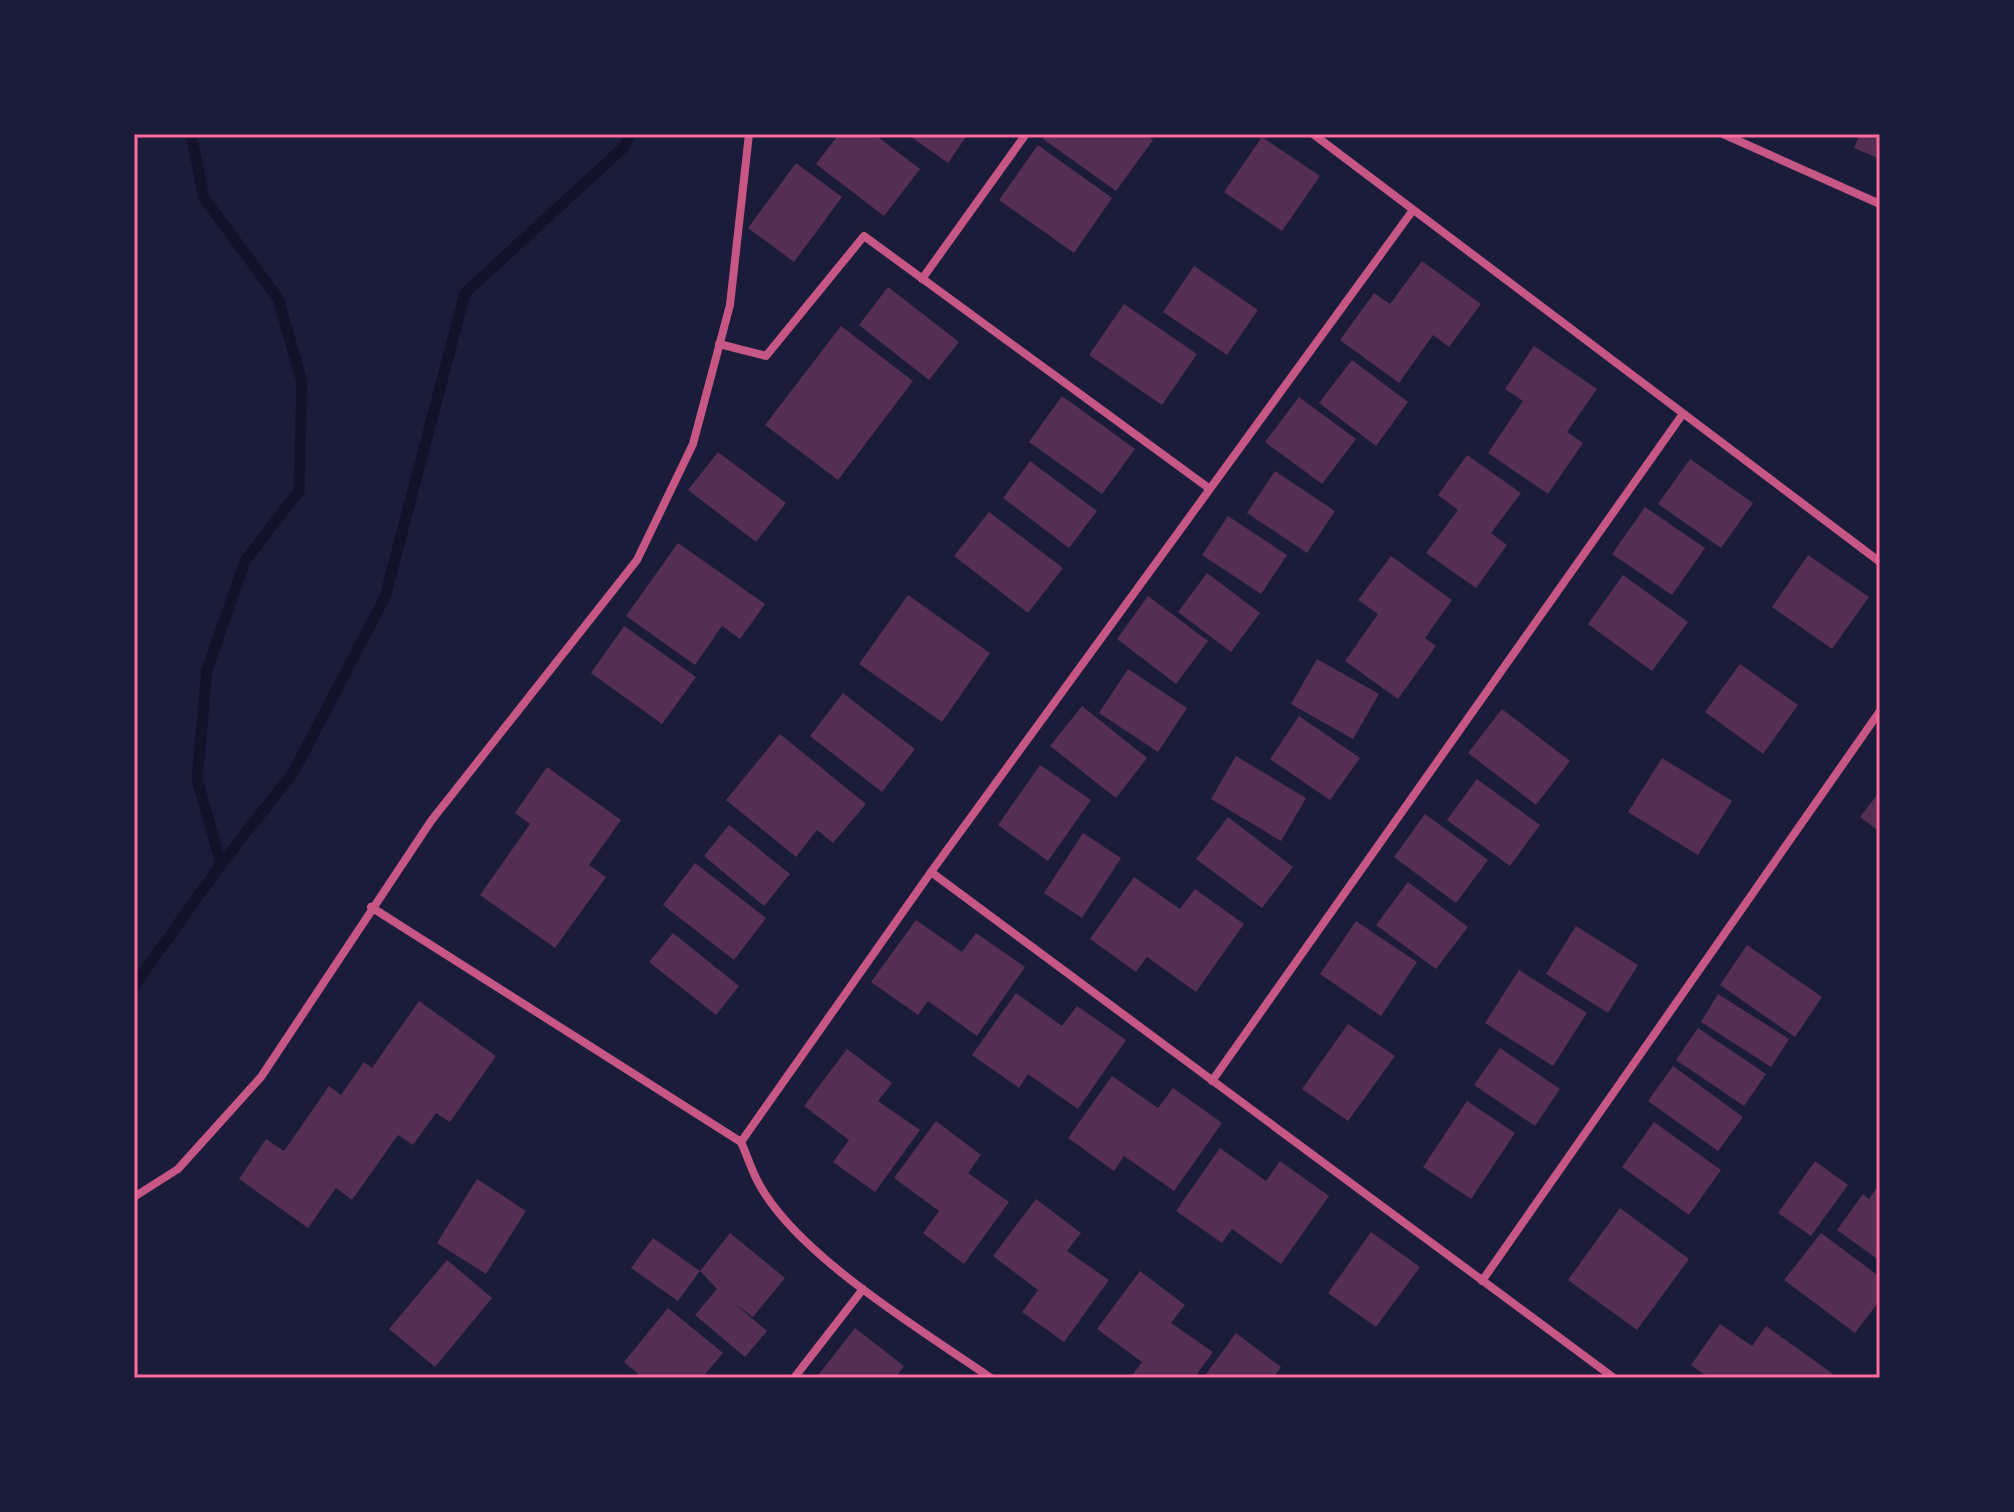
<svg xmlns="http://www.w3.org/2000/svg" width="2014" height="1512" font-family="Commissioner,sans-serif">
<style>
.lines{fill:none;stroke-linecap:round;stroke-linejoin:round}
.stream{stroke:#12122b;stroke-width:11}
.building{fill:#542f53}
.minor{stroke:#c65784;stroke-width:8}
.neatline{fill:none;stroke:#ff6b9d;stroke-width:3}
</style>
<rect width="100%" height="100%" fill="#1b1b3a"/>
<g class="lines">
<path class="stream" d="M221 864 293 773 385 597 465 293 624 147 630 134
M134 986 221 864 197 779 207 670 245 561 299 491 302 382 278 298 204 198 191 134"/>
</g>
<path class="building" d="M839 134H874L920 169 884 216 816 164Z
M907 134H968L948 163Z
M1046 134H1145L1153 140 1116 191 1043 139Z
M1860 134H1880V159L1854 148Z
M1262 137 1320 176 1282 231 1224 192Z
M1038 145 1112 198 1074 253 999 200Z
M796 163 842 197 794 262 748 228Z
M1422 261 1481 304 1449 347 1433 335 1399 383 1340 340 1374 293 1390 304Z
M1194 266 1258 310 1227 355 1163 312Z
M888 287 959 342 929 380 859 325Z
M1124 304 1197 354 1162 405 1089 355Z
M841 326 913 381 838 480 765 425Z
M1534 346 1597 389 1567 432 1583 443 1548 494 1488 453 1523 401 1505 389Z
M1352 360 1408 402 1376 446 1319 403Z
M1062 396 1135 449 1102 494 1029 442Z
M1299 397 1356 439 1322 484 1265 442Z
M718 452 786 503 756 542 688 490Z
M1467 455 1521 493 1491 533 1507 545 1476 588 1426 553 1458 510 1438 495Z
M1690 459 1753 503 1721 548 1658 504Z
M1030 461 1097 511 1069 548 1003 498Z
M1275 471 1335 511 1307 553 1247 513Z
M1645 507 1705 548 1672 595 1612 554Z
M989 512 1063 568 1028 613 954 556Z
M1228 516 1287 555 1261 594 1202 555Z
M678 543 765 604 740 639 722 626 695 665 626 616Z
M1808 555 1869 597 1832 649 1772 607Z
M1391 556 1452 600 1425 638 1436 646 1398 699 1345 661 1378 614 1358 600Z
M1207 573 1260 613 1231 652 1178 612Z
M1623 575 1688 622 1652 671 1588 624Z
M908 595 990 653 942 722 859 664Z
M1148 596 1208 641 1176 684 1117 639Z
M624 626 696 677 662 724 591 673Z
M1317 659 1379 694 1353 739 1291 704Z
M1740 664 1798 705 1763 754 1705 712Z
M1128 669 1187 708 1158 752 1099 713Z
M843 693 915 749 882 792 810 736Z
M1082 706 1147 758 1116 798 1050 746Z
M1502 709 1570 761 1536 805 1468 753Z
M1299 716 1360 758 1330 800 1270 759Z
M780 734 866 804 833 843 817 830 796 857 726 800Z
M1236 756 1306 798 1281 841 1211 799Z
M1662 758 1732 801 1698 855 1628 812Z
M1040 765 1091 800 1048 861 998 825Z
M547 767 621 820 589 865 606 877 555 948 480 895 530 824 515 813Z
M1477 779 1540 825 1510 866 1447 820Z
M1880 791V832L1860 817Z
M1425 814 1488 860 1456 903 1394 857Z
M1228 817 1293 867 1262 908 1196 859Z
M729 825 790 874 764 906 704 856Z
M1083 833 1121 858 1082 918 1044 893Z
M695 863 766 918 734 960 663 905Z
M1134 877 1180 909 1195 889 1244 924 1196 992 1147 957 1136 972 1090 939Z
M1408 882 1468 927 1436 969 1376 925Z
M916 920 962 952 976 933 1025 967 977 1036 928 1001 918 1015 871 982Z
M1356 921 1417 962 1381 1016 1320 974Z
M1576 926 1638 965 1608 1013 1546 974Z
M673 933 739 986 716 1015 649 962Z
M1747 945 1822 997 1795 1037 1720 985Z
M1519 970 1587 1013 1553 1066 1485 1023Z
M1016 993 1062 1026 1077 1006 1126 1040 1078 1109 1028 1074 1019 1088 972 1055Z
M1718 994 1789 1039 1771 1067 1701 1022Z
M419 1001 496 1056 450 1122 436 1113 413 1145 398 1135 352 1200 336 1188 308 1228 239 1179 266 1139 284 1151 329 1086 341 1095 364 1062 372 1068Z
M1348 1024 1395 1056 1348 1121 1302 1089Z
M1698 1028 1766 1074 1744 1106 1676 1060Z
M1500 1048 1560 1089 1535 1126 1474 1085Z
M847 1049 892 1083 878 1101 920 1130 875 1192 833 1162 849 1140 804 1106Z
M1673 1066 1743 1117 1718 1151 1648 1101Z
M1112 1076 1158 1108 1173 1088 1222 1123 1174 1191 1124 1156 1114 1171 1068 1138Z
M1467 1101 1515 1133 1471 1199 1423 1167Z
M936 1121 981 1155 968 1173 1009 1202 964 1264 923 1233 939 1211 894 1178Z
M1654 1122 1721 1170 1689 1215 1622 1167Z
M1220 1148 1266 1181 1280 1161 1329 1196 1281 1264 1232 1229 1222 1243 1176 1211Z
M1815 1161 1848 1185 1811 1236 1778 1213Z
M477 1179 526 1211 486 1274 437 1243Z
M1880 1183V1261L1837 1230 1863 1194 1869 1199Z
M1036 1199 1081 1233 1067 1251 1109 1280 1064 1342 1022 1312 1038 1290 993 1256Z
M1620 1208 1689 1259 1637 1330 1568 1280Z
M1371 1232 1420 1267 1376 1327 1328 1293Z
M730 1233 785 1278 753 1317 735 1304 767 1331 745 1357 695 1315 717 1289 700 1271Z
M1821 1233 1880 1277V1300L1855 1333 1784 1280Z
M653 1238 700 1271 678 1301 631 1268Z
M447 1260 492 1298 435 1367 389 1329Z
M1140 1271 1185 1305 1171 1323 1213 1352 1194 1378H1130L1142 1362 1097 1329Z
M668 1308 723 1353 702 1378H643L624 1362Z
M1720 1324 1752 1346 1766 1326 1833 1374 1830 1378H1709L1691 1365Z
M855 1328 904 1366 895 1378H816Z
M1236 1333 1281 1367 1273 1378H1203Z"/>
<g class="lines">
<path class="minor" d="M1313 134 1880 562
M1723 134 1880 204
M922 279 1026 134
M719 344 766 356 864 236 1210 489
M931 872 1614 1378
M371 907 741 1142C747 1155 751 1169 758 1182 796 1255 923 1331 991 1378
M1212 1081 1682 415
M741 1142 931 872 1413 210
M134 1197 178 1169 261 1077 431 821 637 560 693 444 730 305 749 134
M1482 1281 1880 711
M794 1378 863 1289"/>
</g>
<rect width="2014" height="1512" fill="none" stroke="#1b1b3a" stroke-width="272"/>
<rect x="136" y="136" width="1742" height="1240" class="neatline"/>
</svg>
